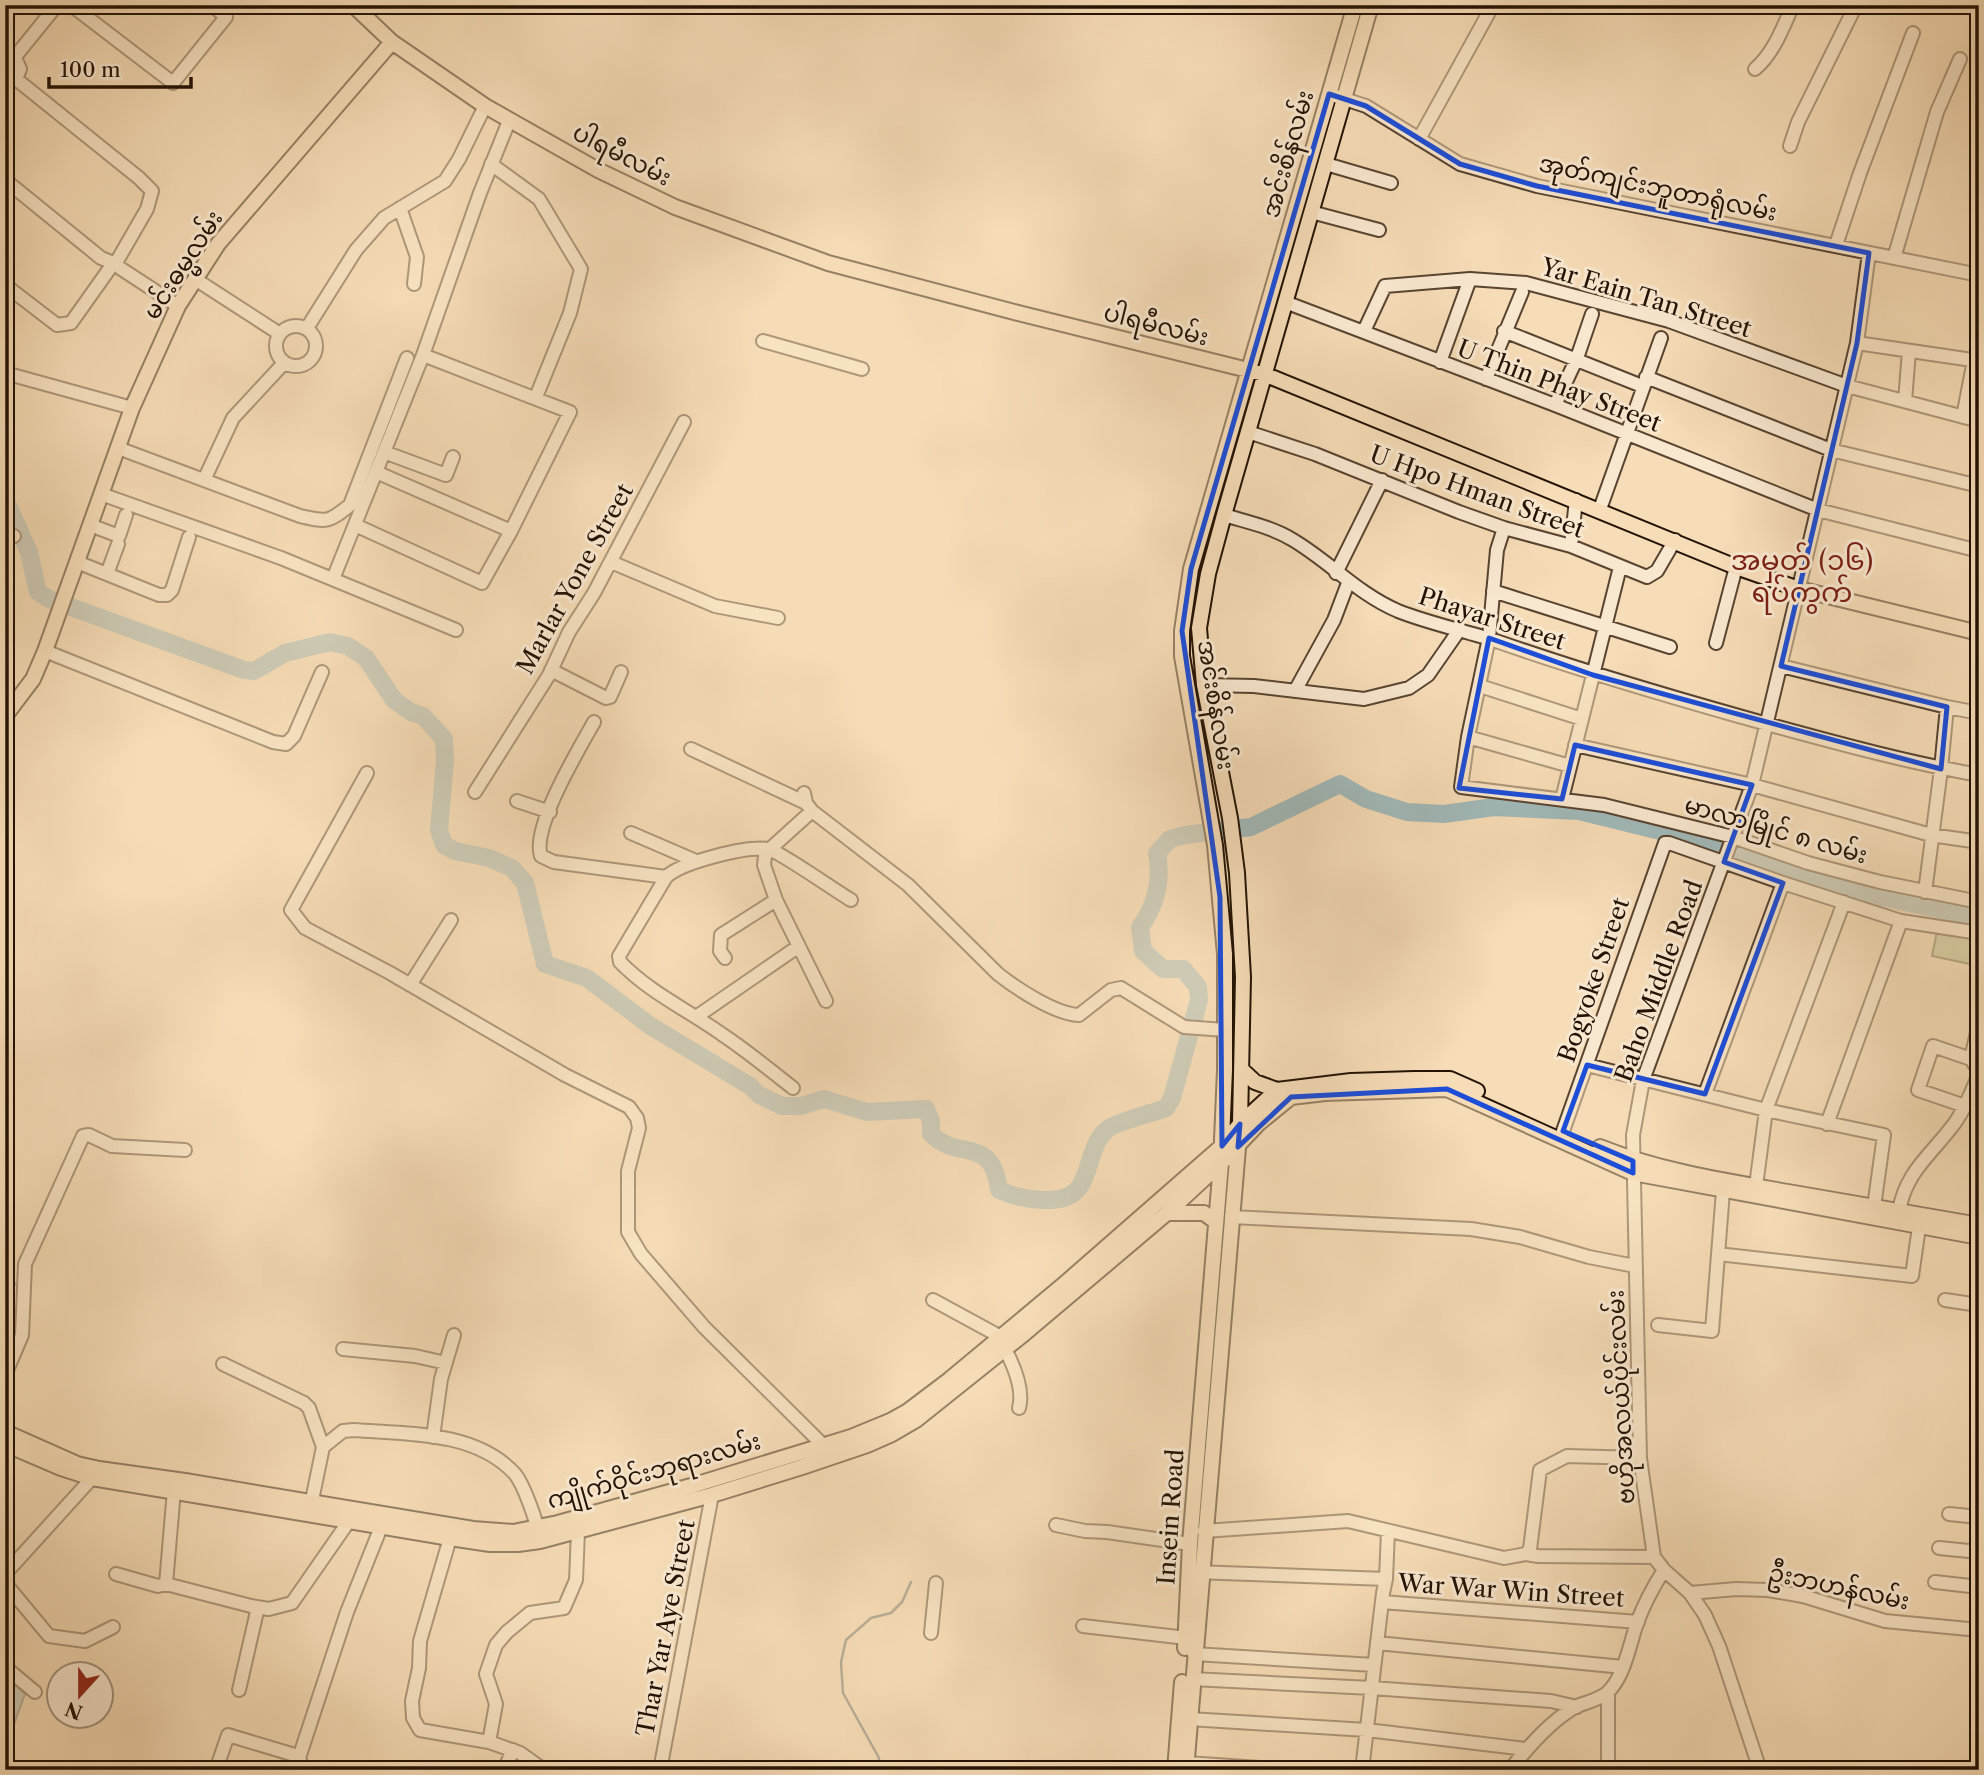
<svg xmlns="http://www.w3.org/2000/svg" width="1984" height="1775" font-family="'Libre Caslon Text','Noto Sans Myanmar',serif">
	<rect width="100%" height="100%" fill="#f6dcb7"/>
	<filter id="stains"><feTurbulence type="fractalNoise" baseFrequency=".00286" numOctaves="4"/><feColorMatrix values="0 0 0 0 .2 0 0 0 0 .09 0 0 0 0 .02 0 0 0 .5 -.17"/></filter>
	<radialGradient id="worn" r=".72"><stop offset=".6" stop-color="#630" stop-opacity="0"/><stop offset="1" stop-color="#630" stop-opacity=".3"/></radialGradient>
	<!-- green -->
	<path fill="#b8c191" stroke="#6e6a4a" stroke-width="2" d="M 1937,931 L 1974,939 L 1970,964 L 1932,956 Z"/>
	<!-- water -->
	<path fill="#a1b9b9" stroke="#6f7670" stroke-width="2" d="M 5,1675 L 25,1694 L 10,1735 L 5,1739 Z"/>
	<g fill="none" stroke-linecap="round" stroke-linejoin="round">
		<!-- stream -->
		<path stroke="#6f7670" stroke-width="2.5" d="M 5,1276 L 18,1286
			M 878,1770 L 879,1758 L 843,1693 L 841,1662 L 846,1640 L 871,1618 L 891,1613 L 902,1602 L 911,1582"/>
		<!-- river -->
		<path stroke="#a1b9b9" stroke-width="18" d="M 5,499 L 29,552 L 38,592 L 49,599 L 244,670 L 254,671 L 285,653 L 330,642 L 348,646 L 366,658 L 394,700 L 411,712 L 423,716 L 444,739 L 445,761 L 439,830 L 444,845 L 455,851 L 489,858 L 512,868 L 525,883 L 545,964 L 587,978 L 649,1025 L 750,1086 L 759,1095 L 782,1106 L 801,1106 L 824,1099 L 867,1112 L 926,1109 L 931,1121 L 931,1134 C 959,1162 992,1134 999,1190 C 1019,1199 1066,1209 1080,1186 C 1092,1167 1090,1142 1109,1128 C 1119,1121 1153,1113 1166,1108 L 1172,1098 L 1199,1000 L 1198,987 L 1183,969 L 1163,969 L 1143,951 L 1140,927 C 1156,905 1162,880 1157,853 L 1170,839 L 1185,835 L 1251,827 L 1340,784 L 1366,799 L 1407,812 L 1444,814 L 1494,807 L 1579,811 L 1705,842 L 1863,893 L 1979,918"/>
		<defs>
			<path id="minor" d="M 71,5 L 173,83 L 226,17 L 212,5
				M 5,55 L 16,60 L 20,69 L 16,79 L 5,84
				M 14,58 L 57,5
				M 1755,69 C 1774,53 1783,27 1793,5
				M 16,79 L 139,178 L 152,191 L 147,209 L 117,261
				M 1329,94 L 1366,106 L 1460,164 L 1537,186 L 1979,275
				M 1419,139 L 1493,5
				M 1790,146 L 1798,122 L 1856,5
				M 491,164 L 539,199 L 581,269 L 570,313 L 536,397
				M 1326,164 L 1391,183
				M 5,180 L 101,258 L 111,262
				M 400,208 L 417,257 L 414,284
				M 1311,212 L 1379,230
				M 1836,245 L 1860,173 L 1913,33
				M 1894,258 L 1937,112 L 1960,59
				M 120,268 L 178,306
				M 195,279 L 280,334
				M 5,285 L 57,325 L 71,323 L 110,268
				M 1285,302 L 1555,405 L 1818,510 L 1979,551
				M276 346a20 20 0 1 1 40 0a20 20 0 1 1-40 0Z
				M 307,328 L 356,250 L 384,218 L 445,181 L 459,159 L 485,106
				M 1364,331 L 1385,286 L 1470,279 L 1526,283 L 1669,321 L 1847,386 L 1979,421
				M 1504,331 L 1642,386
				M 763,341 L 862,369
				M 1857,343 L 1979,361
				M 1440,362 L 1470,279
				M 5,373 L 132,408
				M 1646,377 L 1831,450 L 1979,486
				M 1486,379 L 1522,292
				M 1905,401 L 1909,351
				M 1555,405 L 1577,358 L 1592,314
				M 1963,417 L 1974,360
				M 1248,432 L 1315,454 L 1459,512 L 1504,528 L 1571,546 L 1647,577 L 1657,571 L 1675,540
				M 118,448 L 300,516 C 327,522 328,523 350,505 L 407,358
				M 384,452 L 446,475 L 453,457
				M 376,472 L 511,531
				M 204,480 L 233,418 L 284,363
				M 101,494 L 281,558 L 456,630
				M 1600,509 L 1661,338
				M 1224,515 C 1247,522 1272,527 1293,540 C 1330,562 1358,594 1398,611 C 1431,624 1466,631 1499,642 C 1591,674 1684,701 1778,727 C 1844,745 1911,763 1979,775
				M 90,525 L 119,536 L 126,515
				M 355,525 L 482,583 L 511,531 L 570,412 L 423,355
				M 1504,528 L 1497,550 L 1489,638 L 1468,737 L 1461,787 L 1604,805 L 1733,837 L 1808,863 L 1880,882 L 1979,902
				M 5,533 L 14,536
				M 1571,546 L 1576,500
				M 77,562 L 159,595 L 167,595 L 172,590 L 189,537
				M 611,562 L 715,606 L 778,618
				M 1336,573 L 1382,480
				M 107,574 L 118,544
				M 333,579 L 423,355 L 480,193 L 509,121
				M 1493,591 L 1670,647
				M 1716,643 L 1736,567
				M 45,651 L 273,742 L 286,744 L 294,736 L 322,672
				M 1781,666 L 1947,707 L 1979,713
				M 551,670 L 606,698 L 610,697 L 621,672
				M 1204,685 L 1254,686 L 1364,699 L 1409,688 L 1428,675 L 1460,629
				M 1480,686 L 1582,719
				M 1295,691 L 1334,620 L 1348,583
				M 594,722 C 579,749 531,828 541,856 L 554,862 L 666,877
				M 1468,737 L 1570,766
				M 1575,745 L 1752,785 L 1931,835 L 1979,842
				M 691,749 L 806,803
				M 367,773 L 291,910 L 305,928 L 390,973 L 565,1075 L 629,1107 L 637,1118 L 639,1128 L 628,1171 L 628,1232 L 641,1254 L 704,1327 L 829,1451
				M 475,792 L 549,675 L 569,632 L 594,593 L 684,422
				M 804,793 L 806,803 L 812,811 L 908,885 L 998,974 C 1017,989 1055,1014 1079,1015 L 1111,990 L 1121,988 L 1184,1027 L 1225,1030
				M 1562,799 L 1620,567
				M 517,801 L 550,812
				M 812,811 L 770,849 L 765,856 L 764,865 L 776,900 L 826,1001
				M 631,833 L 696,861
				M 1925,892 L 1941,769 L 1947,707
				M 725,958 L 720,951 L 721,935 L 776,900
				M 410,985 L 451,920
				M 696,1017 L 799,946
				M 1971,1059 L 1979,1023
				M 1587,1065 L 1766,1110 L 1884,1135 L 1874,1207
				M 793,1088 C 770,1070 747,1051 723,1035 C 688,1010 650,993 620,962 L 619,956 L 666,877 C 682,862 746,846 768,849 C 779,851 837,892 851,900
				M 1705,1094 L 1783,883
				M 1965,1106 L 1918,1090 L 1933,1046 L 1971,1059 L 1979,1071
				M 1827,1124 L 1901,921
				M 1563,1131 L 1665,843 L 1669,843 L 1783,883 L 1901,921 L 1979,933
				M 1756,1186 L 1766,1110 L 1844,902
				M 1899,1211 C 1906,1171 1931,1155 1954,1124 C 1965,1109 1972,1091 1979,1074
				M 1231,1217 L 1471,1229 L 1520,1237 L 1589,1257 L 1635,1266
				M 1718,1254 L 1912,1276 L 1919,1227
				M 933,1300 L 1001,1337
				M 1945,1300 L 1979,1305
				M 1658,1325 L 1712,1331 L 1723,1191
				M 343,1349 L 415,1356 L 446,1363
				M 1005,1349 C 1014,1366 1024,1389 1019,1408
				M 223,1364 L 304,1403 L 309,1408 L 323,1447 L 310,1510
				M 5,1375 L 22,1335 L 25,1264 L 83,1136 L 89,1135 L 112,1146 L 185,1150
				M 433,1437 L 441,1379 L 454,1335
				M 323,1447 L 343,1431 L 354,1430 C 408,1434 476,1431 515,1474 C 524,1485 536,1520 539,1534
				M 1949,1514 L 1979,1517
				M 1056,1525 L 1085,1531 L 1107,1532 L 1190,1544
				M 1204,1531 L 1348,1521 L 1504,1558 L 1526,1554 L 1530,1549 L 1540,1470 L 1567,1456 L 1640,1458
				M 450,1538 L 420,1641 L 419,1668 L 412,1701 L 413,1718 L 420,1730 L 489,1742 L 520,1753 L 544,1770
				M 1939,1548 L 1979,1552
				M 1526,1554 L 1538,1556 L 1654,1557
				M 1194,1572 L 1386,1579
				M 5,1574 L 92,1478
				M 116,1574 L 158,1586 L 166,1584 L 251,1606 L 269,1609 L 292,1603 L 349,1521
				M 1935,1582 L 1979,1587
				M 5,1583 L 49,1636 L 85,1641 L 113,1627
				M 166,1584 L 174,1490
				M 1690,1593 L 1736,1589 L 1768,1590 L 1803,1596 L 1885,1621 L 1979,1630
				M 1382,1602 L 1638,1622
				M 1083,1626 L 1195,1639
				M 931,1633 L 936,1583
				M 1377,1643 L 1623,1667
				M 1194,1654 L 1374,1665
				M 5,1667 L 35,1692
				M 1192,1679 L 1372,1688 L 1551,1701 L 1577,1707
				M 239,1690 L 258,1607
				M 1608,1692 L 1608,1770
				M 1189,1719 L 1367,1730 L 1526,1749
				M 489,1742 L 496,1704 L 486,1674 L 496,1645 L 507,1632 L 530,1613 L 564,1608 L 576,1580 L 578,1531
				M 1186,1763 L 1290,1770
				M 216,1770 L 228,1735 L 298,1756 L 304,1770
				M 295,1770 L 347,1612 L 381,1527
				M 504,1770 L 513,1750
				M 660,1770 L 712,1495
				M 1362,1770 L 1383,1593 L 1386,1579 L 1388,1531
				M 1510,1770 C 1528,1747 1551,1720 1577,1706 C 1587,1702 1598,1700 1607,1693 C 1625,1676 1629,1646 1637,1623 C 1644,1604 1653,1587 1664,1570
				M 1760,1770 L 1719,1646 L 1705,1615 L 1690,1593 L 1664,1570 L 1654,1557 L 1640,1458 L 1633,1135 L 1643,1080 L 1752,785 L 1857,343 L 1869,253"/>
			<path id="major" d="M 353,5 L 392,42 L 485,106 L 598,170 L 675,207 L 828,263 L 1018,313 L 1264,374 L 1736,567 L 1799,589 L 1979,633
				M 5,716 L 33,679 L 45,651 L 132,408 L 178,306 L 218,244 L 392,42
				M 1241,1069 L 1255,1082 L 1277,1090
				M 1600,1147 C 1660,1171 1725,1181 1788,1192 C 1852,1203 1915,1214 1979,1225
				M 1167,1213 L 1204,1213 L 1216,1222
				M 5,1432 L 77,1464 L 99,1469 L 185,1481 L 473,1529 L 513,1532 L 558,1523 L 691,1486 L 851,1437 L 890,1421 L 908,1411 L 949,1380 L 1062,1286 L 1222,1146 L 1240,1124 L 1277,1090 L 1351,1081 L 1414,1079 L 1450,1079 L 1477,1091
				M 5,1444 L 61,1468 L 92,1478 L 450,1538 L 490,1544 L 518,1544 L 540,1541 L 712,1495 L 802,1467 L 867,1445 L 892,1434 L 916,1420 L 1025,1333 L 1167,1213 L 1221,1163 L 1259,1123 L 1291,1097 L 1325,1093 L 1447,1089 L 1633,1173 L 1979,1237
				M 1185,1648 L 1190,1544 L 1221,1163 L 1225,1070 L 1225,954 L 1215,845 L 1182,656 L 1182,631 L 1191,569 L 1355,5
				M 1175,1770 L 1182,1682
				M 1186,1770 L 1240,1124 L 1243,977 L 1237,873 L 1230,818 L 1204,685 L 1199,628 L 1208,574 L 1224,515 L 1371,5"/>
		</defs>
		<!-- minor casing -->
		<use href="#minor" stroke="#584430" stroke-width="16"/>
		<!-- major casing -->
		<use href="#major" stroke="#231203" stroke-width="18"/>
		<!-- minor -->
		<use href="#minor" stroke="#f9e8d0" stroke-width="12"/>
		<!-- major -->
		<use href="#major" stroke="#f6dcb7" stroke-width="14"/>
	</g>
	<!-- marked area -->
	<path d="M0 0H1984V1775H0ZM 1329,94 L 1366,106 L 1460,164 L 1537,186 L 1869,253 L 1857,343 L 1781,666 L 1947,707 L 1941,769 L 1593,675 L 1489,638 L 1459,788 L 1562,799 L 1575,745 L 1752,785 L 1724,862 L 1783,883 L 1705,1094 L 1587,1065 L 1563,1131 L 1633,1161 L 1633,1173 L 1447,1089 L 1291,1097 L 1238,1147 L 1240,1124 L 1222,1146 L 1220,897 L 1182,631 L 1191,569 Z" fill="#f6dcb7" fill-opacity=".55" fill-rule="evenodd"/>
	<path fill="none" stroke="#1d4ed8" stroke-width="5" stroke-linejoin="round" d="M 1329,94 L 1366,106 L 1460,164 L 1537,186 L 1869,253 L 1857,343 L 1781,666 L 1947,707 L 1941,769 L 1593,675 L 1489,638 L 1459,788 L 1562,799 L 1575,745 L 1752,785 L 1724,862 L 1783,883 L 1705,1094 L 1587,1065 L 1563,1131 L 1633,1161 L 1633,1173 L 1447,1089 L 1291,1097 L 1238,1147 L 1240,1124 L 1222,1146 L 1220,897 L 1182,631 L 1191,569 Z"/>
	<g text-anchor="middle" stroke-width="6" stroke-linejoin="round" paint-order="stroke">
		<!-- street labels -->
		<g font-size="24" fill="#231203" stroke="#f9e8d0">
			<text transform="translate(1288 154) rotate(-74)" y="8">အင်းစိန်လမ်း</text>
			<text transform="translate(622 155) rotate(27)" y="8">ပါရမီလမ်း</text>
			<text transform="translate(1658 188) rotate(12)" y="8">အုတ်ကျင်းဘူတာရုံလမ်း</text>
			<text transform="translate(183 265) rotate(-57)" y="8">မင်းဓမ္မလမ်း</text>
			<text transform="translate(1646 298) rotate(17)" y="8">Yar Eain Tan Street</text>
			<text transform="translate(1156 325) rotate(14)" y="8">ပါရမီလမ်း</text>
			<text transform="translate(1559 386) rotate(21)" y="8">U Thin Phay Street</text>
			<text transform="translate(1477 492) rotate(20)" y="8">U Hpo Hman Street</text>
			<text transform="translate(575 579) rotate(-61)" y="8">Marlar Yone Street</text>
			<text transform="translate(1492 619) rotate(18)" y="8">Phayar Street</text>
			<text transform="translate(1216 705) rotate(81)" y="8">အင်းစိန်လမ်း</text>
			<text transform="translate(1776 830) rotate(16)" y="8">မာလာမြိုင် ၈ လမ်း</text>
			<text transform="translate(1594 980) rotate(-71)" y="8">Bogyoke Street</text>
			<text transform="translate(1659 981) rotate(-70)" y="8">Baho Middle Road</text>
			<text transform="translate(1621 1397) rotate(-93)" y="8">ဗဟိုအလယ်ပိုင်းလမ်း</text>
			<text transform="translate(654 1471) rotate(-16)" y="8">ကျိုက်ဝိုင်းဘုရားလမ်း</text>
			<text transform="translate(1171 1517) rotate(-86)" y="8">Insein Road</text>
			<text transform="translate(1839 1587) rotate(12)" y="8">ဦးဘဟန်လမ်း</text>
			<text transform="translate(1511 1591) rotate(4)" y="8">War War Win Street</text>
			<text transform="translate(666 1628) rotate(-79)" y="8">Thar Yar Aye Street</text>
		</g>
		<!-- quarter labels -->
		<g font-size="28" fill="#7a1f14" stroke="#f9e8d0">
			<text x="1802" y="570">အမှတ် (၁၆)<tspan x="1802" dy="32">ရပ်ကွက်</tspan></text>
		</g>
	</g>
	<!-- margin -->
	<rect width="1984" height="1775" fill="none" stroke="#f6dcb7" stroke-width="28"/>
	<rect x="7" y="7" width="1970" height="1761" fill="none" stroke="#231203" stroke-width="3.5"/>
	<rect x="14" y="14" width="1956" height="1747" fill="none" stroke="#231203" stroke-width="2"/>
	<!-- north arrow -->
	<g transform="translate(80 1695) rotate(201)"><circle r="33" fill="#f9e8d0" stroke="#a3927e" stroke-width="2"/>
	<path d="M0-5L12 26L0 18L-12 26Z" fill="#8f2418"/>
	<text y="-10" font-size="19" font-weight="bold" text-anchor="middle" fill="#231203">N</text>
	</g>
	<!-- scale -->
	<path d="M49 77v10h142v-10" fill="none" stroke="#231203" stroke-width="3.5"/>
	<text x="60" y="77" font-size="21" fill="#231203" stroke="#f9e8d0" stroke-width="5" paint-order="stroke">100 m</text>
	<rect width="100%" height="100%" filter="url(#stains)"/>
	<rect width="100%" height="100%" fill="url(#worn)"/>
</svg>
